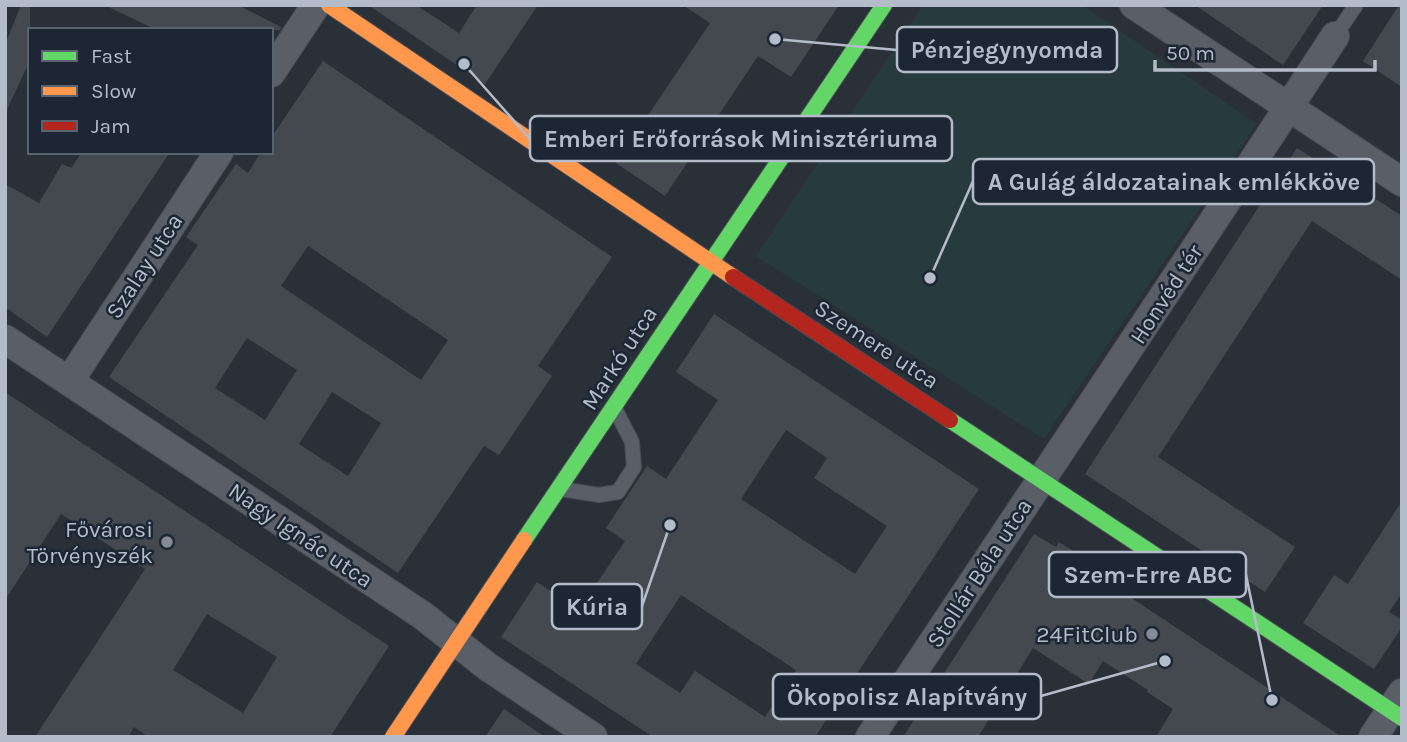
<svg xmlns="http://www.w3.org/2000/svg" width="1407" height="742" font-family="Karla,sans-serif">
	<rect width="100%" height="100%" fill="#2a3038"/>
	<!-- green -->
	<path fill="#273a3e" d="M 923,5 L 1082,5 L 1257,124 L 1044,439 L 756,256 Z"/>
	<!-- building -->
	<path fill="#444950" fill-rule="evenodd" d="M 21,5 L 30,5 L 30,60 L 5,114 L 5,45 Z
		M 104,5 L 238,5 L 281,27 L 280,30 L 157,30 Z
		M 368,5 L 416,5 L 459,33 L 477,5 L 538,5 L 485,84 Z
		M 683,5 L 839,5 L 791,77 L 758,56 L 665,196 L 616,163 L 710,23 Z
		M 1195,5 L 1323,5 L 1283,65 Z
		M 1399,5 L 1402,5 L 1402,87 L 1363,61 Z
		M 323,61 L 612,257 L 538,366 L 552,376 L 499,455 L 484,446 L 398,573 L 109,377 L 198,245 L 186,237 L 236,164 L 248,173 L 261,152 L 271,152 L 271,138 ZM 308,246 L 448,340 L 421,380 L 281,286 ZM 247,338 L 297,370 L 265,420 L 215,388 ZM 332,392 L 381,423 L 348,476 L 299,444 Z
		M 1297,148 L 1402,216 L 1402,280 L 1312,221 L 1158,457 L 1295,547 L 1265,592 L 1085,474 Z
		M 82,152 L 170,152 L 47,337 L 5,307 L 5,184 L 39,203 L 62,164 L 71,168 Z
		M 714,314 L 979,489 L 815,737 L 653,737 L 501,637 L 537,582 L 579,610 L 625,541 L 606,528 L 647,466 L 666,479 L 718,400 L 676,372 ZM 786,430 L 827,458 L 814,478 L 887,526 L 855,574 L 741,499 ZM 681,595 L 796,670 L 765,717 L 695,671 L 680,693 L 636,664 Z
		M 5,392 L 389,646 L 330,737 L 149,737 L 134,727 L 128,737 L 35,737 L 145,569 L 61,514 L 5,600 ZM 207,614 L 277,657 L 243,713 L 173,670 Z
		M 1402,501 L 1402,593 L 1389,612 L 1402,620 L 1402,627 L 1374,669 L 1303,623 L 1334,575 L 1348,584 Z
		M 1034,534 L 1056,547 L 1059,542 L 1105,571 L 1101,578 L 1342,737 L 1156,737 L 1173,709 L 1147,692 L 1148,690 L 1103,661 L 1089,684 L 1033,648 L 978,737 L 903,737 Z
		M 504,709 L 545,737 L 485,737 Z"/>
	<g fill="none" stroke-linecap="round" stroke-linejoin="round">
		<defs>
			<path id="lane" d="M 1335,36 L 1356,5
				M 561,489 L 599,495 L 618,492 L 634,467 L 632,442 L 616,411"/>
			<path id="street" d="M 1134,5 L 1402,182
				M 271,73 L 316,5
				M 5,339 L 422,615 L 488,667 L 593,737
				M 70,380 L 219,152
				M 870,737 C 1025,503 1182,271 1335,36
				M 1373,737 L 1402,693"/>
			<path id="fast" d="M 950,420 L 1402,718
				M 524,540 L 884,5"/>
			<path id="slow" d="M 329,5 L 733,277
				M 393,737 L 524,540"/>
			<path id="jam" d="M 733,277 L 950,420"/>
		</defs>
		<!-- lane casing -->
		<use href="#lane" stroke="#484c53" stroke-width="16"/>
		<!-- street casing -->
		<use href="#street" stroke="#484c53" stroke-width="30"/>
		<!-- fast casing -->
		<use href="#fast" stroke="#484c53" stroke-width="18"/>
		<!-- slow casing -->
		<use href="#slow" stroke="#484c53" stroke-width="18"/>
		<!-- jam casing -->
		<use href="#jam" stroke="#484c53" stroke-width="18"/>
		<!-- lane -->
		<use href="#lane" stroke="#5a5e66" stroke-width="14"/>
		<!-- street -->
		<use href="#street" stroke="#5a5e66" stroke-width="28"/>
		<!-- fast -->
		<use href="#fast" stroke="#63d668" stroke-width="16"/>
		<!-- slow -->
		<use href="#slow" stroke="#ff974d" stroke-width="16"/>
		<!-- jam -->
		<use href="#jam" stroke="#b3261e" stroke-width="16"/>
	</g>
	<!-- markers -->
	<g fill="#848b96" stroke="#1d2633" stroke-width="2.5">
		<circle cx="167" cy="542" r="7"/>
		<circle cx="1152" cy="634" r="7"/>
	</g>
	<g text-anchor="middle" stroke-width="5" stroke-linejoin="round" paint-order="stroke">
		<!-- street labels -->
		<g font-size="23" fill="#b4bcc9" stroke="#1d2633">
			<text transform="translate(144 266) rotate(-57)" y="8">Szalay utca</text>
			<text transform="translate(1166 294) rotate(-57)" y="8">Honvéd tér</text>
			<text transform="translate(877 344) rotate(33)" y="8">Szemere utca</text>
			<text transform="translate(619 358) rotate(-57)" y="8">Markó utca</text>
			<text transform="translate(301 535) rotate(34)" y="8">Nagy Ignác utca</text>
			<text transform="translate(979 573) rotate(-57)" y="8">Stollár Béla utca</text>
		</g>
		<!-- poi labels -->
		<g font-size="23" fill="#b4bcc9" stroke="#1d2633" text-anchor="end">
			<text x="153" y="537">Fővárosi<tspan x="153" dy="26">Törvényszék</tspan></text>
			<text x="1138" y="642">24FitClub</text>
		</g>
	</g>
	<!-- callouts -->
	<path fill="none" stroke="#b4bcc9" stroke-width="2.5" d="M775 39L897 50M464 64L530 139M930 278L973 181M1272 700L1246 575M670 525L642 606M1165 661L1041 696"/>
	<g fill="#b4bcc9" stroke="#1d2633" stroke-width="2.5">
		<circle cx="775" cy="39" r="7"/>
		<circle cx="464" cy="64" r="7"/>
		<circle cx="930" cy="278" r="7"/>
		<circle cx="1272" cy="700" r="7"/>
		<circle cx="670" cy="525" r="7"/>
		<circle cx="1165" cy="661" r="7"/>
	</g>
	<g fill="#1d2633" stroke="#b4bcc9" stroke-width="2.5">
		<rect x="897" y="27" width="220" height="45" rx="7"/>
		<rect x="530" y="116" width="422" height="45" rx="7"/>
		<rect x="973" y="159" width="401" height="45" rx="7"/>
		<rect x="1049" y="552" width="197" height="45" rx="7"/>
		<rect x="552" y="584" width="90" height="45" rx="7"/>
		<rect x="773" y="674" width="268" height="45" rx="7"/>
	</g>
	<g font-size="24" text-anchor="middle" font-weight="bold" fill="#b4bcc9">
		<text x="1007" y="58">Pénzjegynyomda</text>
		<text x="741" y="147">Emberi Erőforrások Minisztériuma</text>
		<text x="1174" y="190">A Gulág áldozatainak emlékköve</text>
		<text x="1148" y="583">Szem-Erre ABC</text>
		<text x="597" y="615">Kúria</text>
		<text x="907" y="705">Ökopolisz Alapítvány</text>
	</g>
	<!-- border -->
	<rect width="1407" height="742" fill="none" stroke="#b4bcc9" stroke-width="14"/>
	<!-- legend -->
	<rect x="28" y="28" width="245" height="126" fill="#1d2633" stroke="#59626f" stroke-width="2"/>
	<rect x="42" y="51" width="35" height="10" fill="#63d668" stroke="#59626f" stroke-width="2"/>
	<text x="91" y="63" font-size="21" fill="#b4bcc9">Fast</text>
	<rect x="42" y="86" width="35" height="10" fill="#ff974d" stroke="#59626f" stroke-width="2"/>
	<text x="91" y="98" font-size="21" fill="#b4bcc9">Slow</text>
	<rect x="42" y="121" width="35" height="10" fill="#b3261e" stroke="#59626f" stroke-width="2"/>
	<text x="91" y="133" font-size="21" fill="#b4bcc9">Jam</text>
	<!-- scale -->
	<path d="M1155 60v10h220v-10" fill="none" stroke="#b4bcc9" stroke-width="3.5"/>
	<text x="1166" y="60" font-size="21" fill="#b4bcc9" stroke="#1d2633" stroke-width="5" paint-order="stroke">50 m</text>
</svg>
